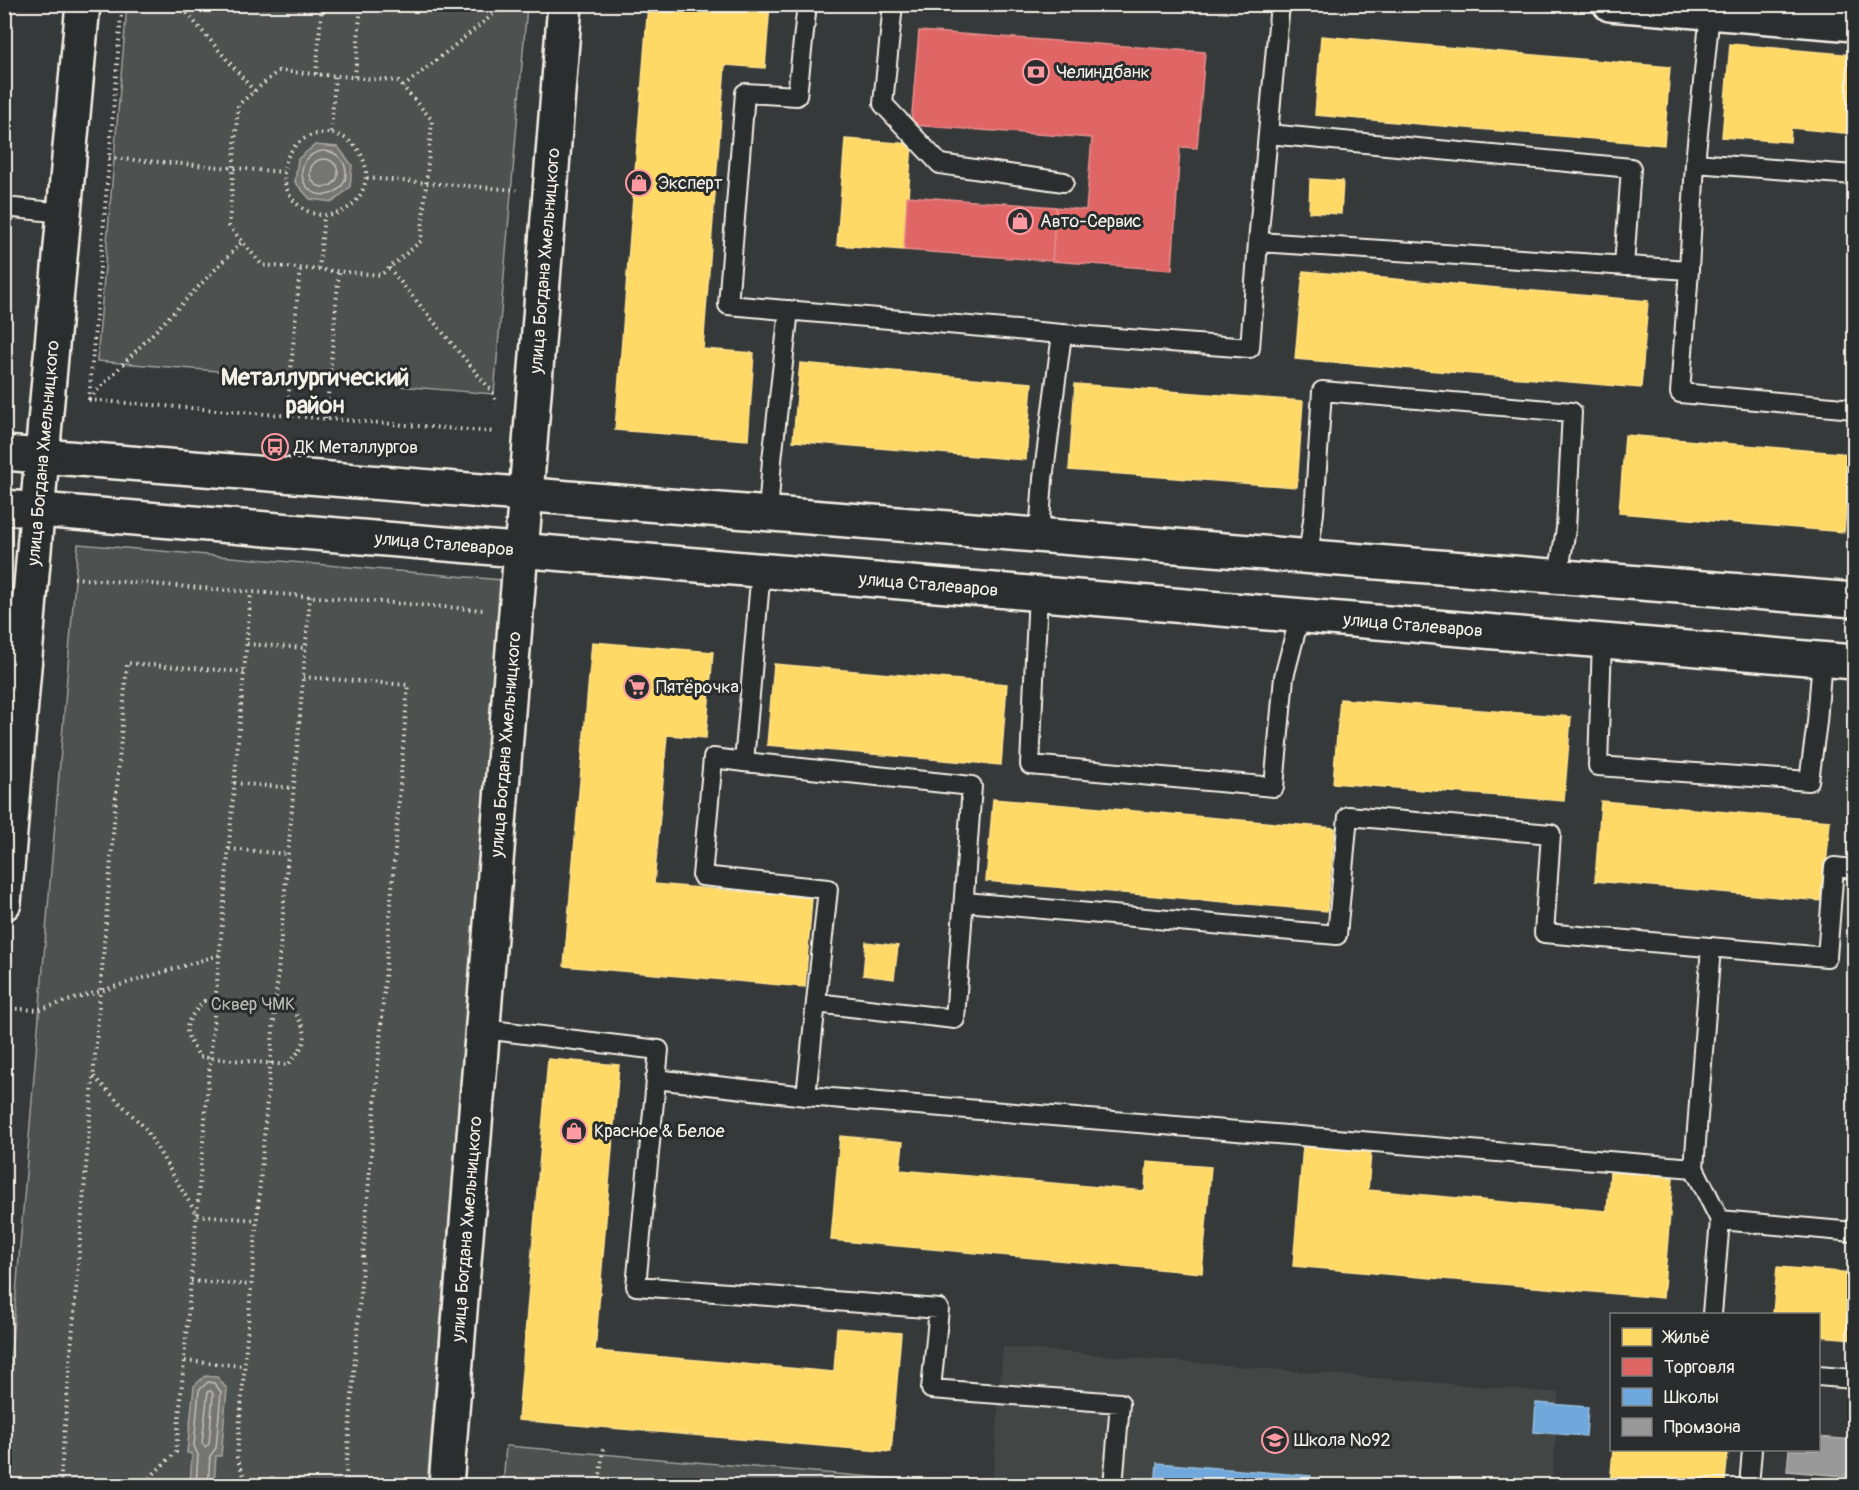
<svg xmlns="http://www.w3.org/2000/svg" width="1859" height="1490" font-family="Pangolin,sans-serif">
	<rect width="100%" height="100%" fill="#363939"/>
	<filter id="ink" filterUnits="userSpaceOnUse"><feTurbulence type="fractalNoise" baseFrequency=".0167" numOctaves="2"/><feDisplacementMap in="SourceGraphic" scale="12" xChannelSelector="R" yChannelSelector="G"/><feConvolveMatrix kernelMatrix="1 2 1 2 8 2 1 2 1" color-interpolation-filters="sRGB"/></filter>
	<g filter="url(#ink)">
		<!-- built -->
		<path fill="#434645" d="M 1003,1347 L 1559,1393 L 1552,1485 L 992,1486 Z"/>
		<!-- green -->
		<path fill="#4e514f" stroke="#a1a19c" stroke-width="1.5" d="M 127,5 L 527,5 L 494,394 L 97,361 Z
			M 78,544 L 502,580 L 427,1485 L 5,1486 L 5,1427 Z
			M 506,1446 L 507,1446 L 966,1485 L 503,1485 Z"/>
		<!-- water -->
		<path fill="#757572" stroke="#a8a7a1" stroke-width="1.5" d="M 315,145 L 338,147 L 352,165 L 350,187 L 333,202 L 310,199 L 295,182 L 298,159 Z
			M 205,1376 L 217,1377 L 227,1389 L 221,1456 L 216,1456 L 214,1485 L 190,1485 L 192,1454 L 187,1453 L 194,1386 Z"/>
		<!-- homes -->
		<path fill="#ffd966" stroke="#fce08d" stroke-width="1.5" d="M 648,4 L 770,4 L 765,68 L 725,65 L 703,349 L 754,353 L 748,440 L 615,430 Z
			M 1321,36 L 1670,67 L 1664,145 L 1315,115 Z
			M 1730,44 L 1854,55 L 1854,134 L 1791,128 L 1790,142 L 1722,137 Z
			M 845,139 L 912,144 L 904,250 L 837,245 Z
			M 1310,179 L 1343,181 L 1341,214 L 1309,212 Z
			M 1303,271 L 1648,301 L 1641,388 L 1295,359 Z
			M 800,363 L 1032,383 L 1026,460 L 793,441 Z
			M 1075,384 L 1303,401 L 1297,487 L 1069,470 Z
			M 1625,435 L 1851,454 L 1844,532 L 1619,513 Z
			M 592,642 L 713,652 L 706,738 L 667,735 L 654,884 L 812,898 L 805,987 L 564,966 Z
			M 774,664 L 1007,684 L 1001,765 L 767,745 Z
			M 1340,699 L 1571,717 L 1564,801 L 1333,783 Z
			M 993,799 L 1335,828 L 1327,911 L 986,881 Z
			M 1601,801 L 1830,821 L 1823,901 L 1595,881 Z
			M 866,942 L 898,946 L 894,979 L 863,975 Z
			M 548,1059 L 619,1065 L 595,1351 L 834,1372 L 837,1328 L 901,1333 L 891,1452 L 518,1420 Z
			M 840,1136 L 903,1142 L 900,1170 L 1145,1191 L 1147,1162 L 1211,1167 L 1202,1273 L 831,1240 Z
			M 1303,1146 L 1371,1152 L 1368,1190 L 1607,1211 L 1610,1172 L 1673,1178 L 1663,1298 L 1293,1266 Z
			M 1777,1267 L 1854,1273 L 1854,1339 L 1818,1336 L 1818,1314 L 1773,1314 Z
			M 1613,1450 L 1728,1450 L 1725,1482 L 1694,1479 L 1694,1486 L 1610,1486 Z"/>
		<!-- shops -->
		<path fill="#e06666" stroke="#e6908d" stroke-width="1.5" d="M 919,31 L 1205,52 L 1197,148 L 1180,147 L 1172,270 L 1052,261 L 1056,207 L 1086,210 L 1092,138 L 911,125 Z
			M 907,196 L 1056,207 L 1052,261 L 904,250 Z"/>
		<!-- schools -->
		<path fill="#6fa8dc" stroke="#97bee0" stroke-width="1.5" d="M 1536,1403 L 1588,1407 L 1586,1436 L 1534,1432 Z
			M 1157,1463 L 1311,1476 L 1310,1486 L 1155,1486 Z"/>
		<!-- industry -->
		<path fill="#999" stroke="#b4b3b1" stroke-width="1.5" d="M 1818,1437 L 1854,1440 L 1854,1477 L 1787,1471 L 1789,1450 L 1818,1450 Z"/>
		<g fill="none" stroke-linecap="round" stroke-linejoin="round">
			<!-- shore -->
			<path stroke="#c1bfb9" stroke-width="1.5" d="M302 173a22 22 0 1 1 44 0a22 22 0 1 1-44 0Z
				M310 173a14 14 0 1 1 28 0a14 14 0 1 1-28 0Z
				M 208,1391 L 211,1391 L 213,1394 L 209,1444 L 205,1447 L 202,1443 Z
				M 196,1486 L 198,1455 L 194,1446 L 199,1390 L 208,1382 L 214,1383 L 221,1392 L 216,1448 L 210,1456 L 208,1486"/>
			<defs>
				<path id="lane" d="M 807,4 L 797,96 L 745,93 L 728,305 L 1062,334 L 1250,348 L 1258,242 L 1280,4
					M 893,4 L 883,104 L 940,164 L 1064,182
					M 1268,134 L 1631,168 L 1624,266
					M 1695,163 L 1854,175
					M 4,207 L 64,213
					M 1258,242 L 1689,270 L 1680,393 L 1854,409
					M 1689,270 L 1695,163 L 1710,12
					M 768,514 L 772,460 L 789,310
					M 1039,535 L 1043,479 L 1062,334
					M 1308,556 L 1314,513 L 1322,391 L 1572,412 L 1566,529 L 1558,576
					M 761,570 L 744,762 L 713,758 L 702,876 L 828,889 L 806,1096
					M 1038,593 L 1030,765 L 1274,787 L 1284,677 L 1300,615
					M 1602,640 L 1598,766 L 1809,781 L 1817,722 L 1822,659
					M 744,762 L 972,786 L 955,1019 L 816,1003
					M 965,902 L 1337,935 L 1348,816 L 1551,834 L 1544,933 L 1827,957 L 1834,867 L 1854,869
					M 483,1029 L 659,1050 L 636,1286 L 939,1309 L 931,1389 L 1120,1403 L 1113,1486
					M 655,1079 L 806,1096 L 1694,1168 L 1720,1220 L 1854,1232
					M 1694,1168 L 1711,947
					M 1712,1314 L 1720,1220
					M 1818,1376 L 1854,1379
					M 1749,1486 L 1752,1450"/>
				<g id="street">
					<path d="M 1610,4 L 1854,24"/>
					<path d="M 42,456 L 83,4"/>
					<path id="s1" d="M 526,494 L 565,4"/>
					<path id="s2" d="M 446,1486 L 521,550"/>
				</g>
				<g id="secondary">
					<path d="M 4,453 L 1854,600"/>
					<path id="s3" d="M 4,507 L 1854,662"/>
					<path d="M 521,550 L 526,494"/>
					<path d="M 4,903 L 42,456"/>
				</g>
			</defs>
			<!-- lane casing -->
			<use href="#lane" stroke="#f4f1e8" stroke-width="22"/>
			<!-- street casing -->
			<use href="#street" stroke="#f4f1e8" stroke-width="38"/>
			<!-- secondary casing -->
			<use href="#secondary" stroke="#f4f1e8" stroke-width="38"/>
			<!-- path -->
			<path stroke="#f4f1e8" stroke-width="4" stroke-dasharray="1.5 4.5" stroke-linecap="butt" d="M 179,4 L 254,91
				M 278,71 L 398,81 L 432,120 L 421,241 L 381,275 L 262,265 L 229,226 L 238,105 Z
				M 316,74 L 322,4
				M 355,77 L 361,4
				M 403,87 L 506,4
				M 331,132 L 335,76
				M284 174a41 41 0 1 1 82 0a41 41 0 1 1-82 0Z
				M 109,158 L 283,172
				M 367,178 L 517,190
				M 389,268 L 494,394 L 496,404
				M 319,269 L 324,216
				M 89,399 L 242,242
				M 89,400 L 495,432
				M 89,400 L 122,4
				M 287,415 L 300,268
				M 326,418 L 339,271
				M 74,578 L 483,610
				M 247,644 L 306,648
				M 303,677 L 408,685 L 345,1486
				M 234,783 L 293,788
				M 229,849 L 288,854
				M 204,1001 L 292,1008 C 310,1035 309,1040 288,1065 L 200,1057 C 182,1030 182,1026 204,1001 Z
				M 4,1008 L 38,1010 L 219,955
				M 94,1077 L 145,1128 L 197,1215 L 257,1220
				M 191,1281 L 251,1285
				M 185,1361 L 244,1366
				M 60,1486 L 127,663 L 244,672
				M 141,1486 L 176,1452 L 251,592
				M 248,1486 L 237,1458 L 238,1442 L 310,596
				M 599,1486 L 603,1448"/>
			<!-- lane -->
			<use href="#lane" stroke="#2a2d2e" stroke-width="18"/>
			<!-- street -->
			<use href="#street" stroke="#2a2d2e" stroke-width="33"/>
			<!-- secondary -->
			<use href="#secondary" stroke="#2a2d2e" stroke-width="33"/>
		</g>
	</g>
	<!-- icons -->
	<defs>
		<symbol id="bank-ring" viewBox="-11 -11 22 22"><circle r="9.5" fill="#2a2d2e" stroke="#ff9aa2" stroke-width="1.5"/><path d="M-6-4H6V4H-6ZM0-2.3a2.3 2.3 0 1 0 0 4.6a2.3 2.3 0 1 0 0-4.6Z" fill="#ff9aa2"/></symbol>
		<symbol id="shop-ring" viewBox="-11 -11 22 22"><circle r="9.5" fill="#2a2d2e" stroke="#ff9aa2" stroke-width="1.5"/><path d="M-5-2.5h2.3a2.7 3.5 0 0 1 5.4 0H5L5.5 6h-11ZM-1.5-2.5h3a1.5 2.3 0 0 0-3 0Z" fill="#ff9aa2"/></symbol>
		<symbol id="bus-ring" viewBox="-11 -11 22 22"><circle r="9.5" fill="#2a2d2e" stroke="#ff9aa2" stroke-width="1.5"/><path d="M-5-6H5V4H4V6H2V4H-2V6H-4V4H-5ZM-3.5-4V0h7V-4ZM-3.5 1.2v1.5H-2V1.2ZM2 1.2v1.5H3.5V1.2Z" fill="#ff9aa2"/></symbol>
		<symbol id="supermarket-ring" viewBox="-11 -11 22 22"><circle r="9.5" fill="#2a2d2e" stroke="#ff9aa2" stroke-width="1.5"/><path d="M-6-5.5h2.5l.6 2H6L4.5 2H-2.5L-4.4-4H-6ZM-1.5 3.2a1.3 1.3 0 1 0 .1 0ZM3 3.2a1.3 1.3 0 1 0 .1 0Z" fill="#ff9aa2"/></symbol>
		<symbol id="school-ring" viewBox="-11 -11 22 22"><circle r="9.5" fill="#2a2d2e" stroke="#ff9aa2" stroke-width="1.5"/><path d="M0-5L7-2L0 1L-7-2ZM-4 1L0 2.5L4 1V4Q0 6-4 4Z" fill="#ff9aa2"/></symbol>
	</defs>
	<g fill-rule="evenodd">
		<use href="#bank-ring" x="1021" y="57" width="30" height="30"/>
		<use href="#shop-ring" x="624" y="168" width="30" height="30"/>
		<use href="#shop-ring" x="1005" y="206" width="30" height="30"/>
		<use href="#bus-ring" x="260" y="432" width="30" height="30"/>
		<use href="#supermarket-ring" x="622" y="672" width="30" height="30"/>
		<use href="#shop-ring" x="559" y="1116" width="30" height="30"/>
		<use href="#school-ring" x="1260" y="1425" width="30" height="30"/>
	</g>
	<g text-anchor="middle" stroke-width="6" stroke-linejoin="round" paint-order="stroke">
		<!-- poi labels -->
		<g font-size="18" fill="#f4f1e8" stroke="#2a2d2e" text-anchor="start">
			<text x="1056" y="78">Челиндбанк</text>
			<text x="658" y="189">Эксперт</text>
			<text x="1040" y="227">Авто-Сервис</text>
			<text x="294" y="453">ДК Металлургов</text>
			<text x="656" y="693">Пятёрочка</text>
			<text x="594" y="1137">Красное &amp; Белое</text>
			<text x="1294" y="1446">Школа №92</text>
		</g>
		<!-- street labels -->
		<g font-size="18" fill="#f4f1e8" stroke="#2a2d2e">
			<text dy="6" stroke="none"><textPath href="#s1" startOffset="234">улица Богдана Хмельницкого</textPath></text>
			<text transform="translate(43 453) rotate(-85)" y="6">улица Богдана Хмельницкого</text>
			<text dy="6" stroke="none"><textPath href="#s3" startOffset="442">улица Сталеваров</textPath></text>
			<text dy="6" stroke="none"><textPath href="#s3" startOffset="928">улица Сталеваров</textPath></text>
			<text dy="6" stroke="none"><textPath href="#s3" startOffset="1414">улица Сталеваров</textPath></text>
			<text dy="6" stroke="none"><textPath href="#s2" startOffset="744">улица Богдана Хмельницкого</textPath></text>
			<text dy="6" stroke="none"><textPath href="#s2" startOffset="258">улица Богдана Хмельницкого</textPath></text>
		</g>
		<!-- park labels -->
		<g font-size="18" fill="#bab9b2" stroke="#2a2d2e">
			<text x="253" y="1010">Сквер ЧМК</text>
		</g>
		<!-- district labels -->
		<g font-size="24" font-weight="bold" fill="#f4f1e8" stroke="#2a2d2e">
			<text x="315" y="385">Металлургический<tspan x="315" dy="28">район</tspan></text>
		</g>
	</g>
	<!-- margin -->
	<rect width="1859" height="1490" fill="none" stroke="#2a2d2e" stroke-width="24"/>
	<rect x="12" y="12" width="1835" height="1466" fill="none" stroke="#f4f1e8" stroke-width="2" filter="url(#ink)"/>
	<!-- legend -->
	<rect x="1610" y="1313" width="210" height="138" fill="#2a2d2e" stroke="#7b7b78" stroke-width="1.5"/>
	<rect x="1622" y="1328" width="30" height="18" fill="#ffd966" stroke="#7b7b78" stroke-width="1.5"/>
	<text x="1664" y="1343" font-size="18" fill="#f4f1e8">Жильё</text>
	<rect x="1622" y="1358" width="30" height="18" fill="#e06666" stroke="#7b7b78" stroke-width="1.5"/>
	<text x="1664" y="1373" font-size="18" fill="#f4f1e8">Торговля</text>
	<rect x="1622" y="1388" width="30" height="18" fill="#6fa8dc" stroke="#7b7b78" stroke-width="1.5"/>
	<text x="1664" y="1403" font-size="18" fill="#f4f1e8">Школы</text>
	<rect x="1622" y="1418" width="30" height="18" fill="#999999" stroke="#7b7b78" stroke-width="1.5"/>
	<text x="1664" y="1433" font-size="18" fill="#f4f1e8">Промзона</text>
</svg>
